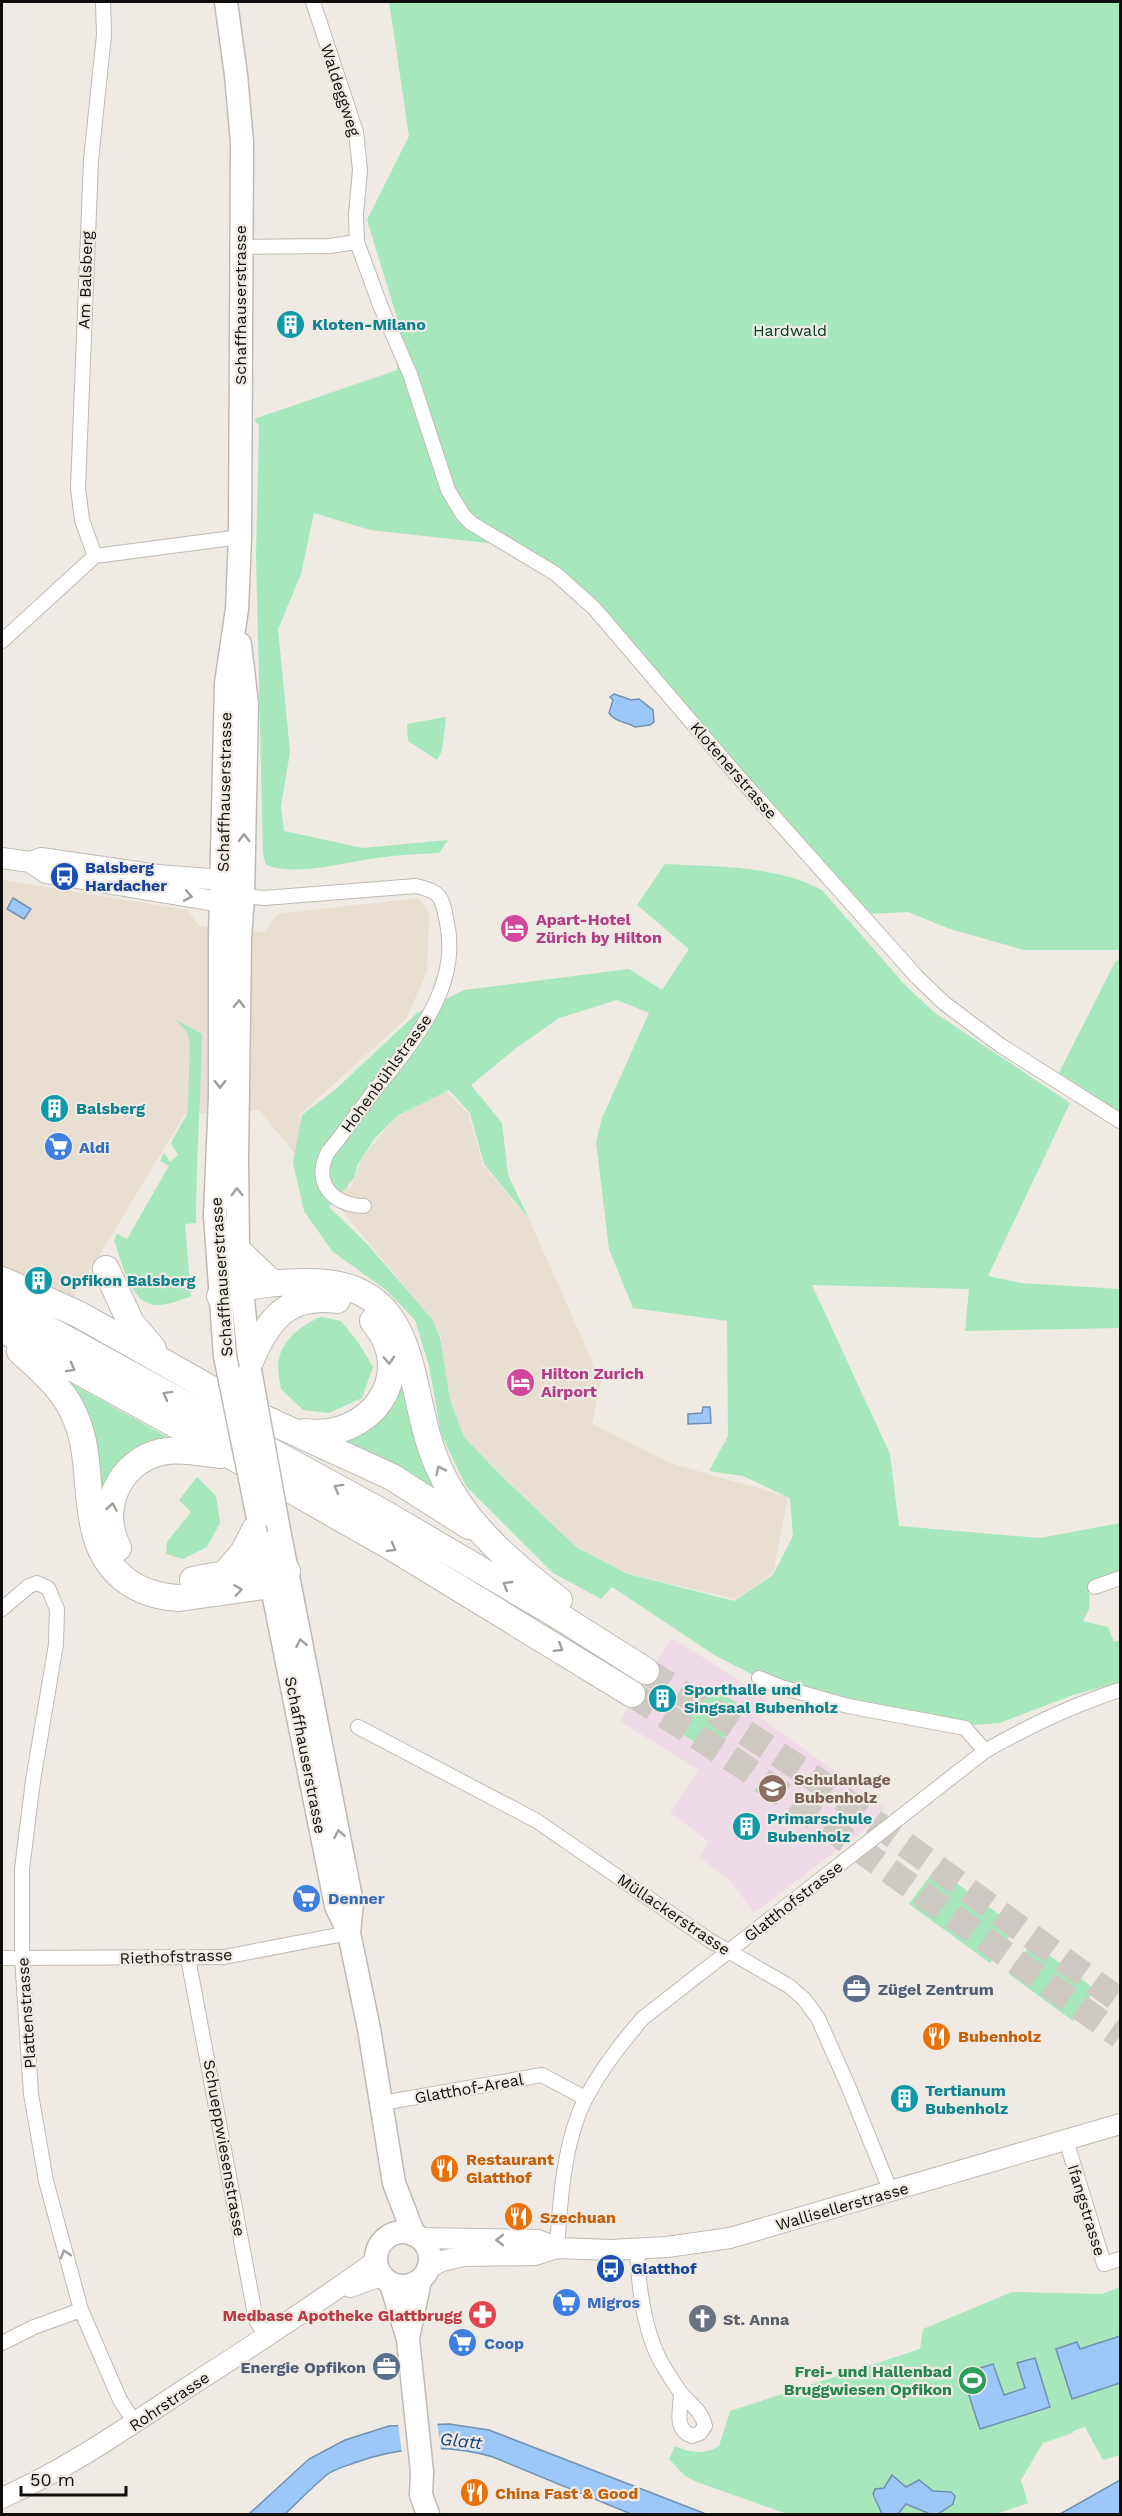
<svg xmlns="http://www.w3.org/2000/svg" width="1122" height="2516" font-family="'Work Sans',sans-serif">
	<rect width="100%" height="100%" fill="#efeae3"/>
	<!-- built -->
	<path fill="#e8ded1" d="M 2,880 L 187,910 L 199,926 L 265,932 L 278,914 L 419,898 L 429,913 L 427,971 L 406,1019 L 298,1116 L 350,1190 L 362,1158 L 394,1119 L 445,1090 L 468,1113 L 483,1165 L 530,1221 L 601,1381 L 592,1424 L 670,1463 L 788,1497 L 773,1573 L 736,1599 L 629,1574 L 575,1546 L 464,1437 L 448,1399 L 441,1337 L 430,1317 L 259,1110 L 185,1114 L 72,1300 L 2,1270 Z"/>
	<!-- education -->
	<path fill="#efdae8" d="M 672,1638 L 769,1700 L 756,1715 L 885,1807 L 878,1813 L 882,1816 L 754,1913 L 730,1880 L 699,1857 L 709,1842 L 670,1812 L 699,1770 L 620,1721 Z"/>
	<!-- green -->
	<path fill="#a6e8bb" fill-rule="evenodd" d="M 389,2 L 1120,2 L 1120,950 L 1024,950 L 950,929 L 908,912 L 868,914 L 566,573 L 497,544 L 370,530 L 314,513 L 301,574 L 278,629 L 290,752 L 281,806 L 284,831 L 363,848 L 448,840 L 439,853 C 418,854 398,855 377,858 C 345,862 296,877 266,865 L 263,853 L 256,555 L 259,426 L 254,419 L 397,370 L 398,321 L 367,220 L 409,136 Z
		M 446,717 L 442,751 L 437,760 L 408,741 L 407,724 Z
		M 665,864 C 717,867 776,865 822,890 L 906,986 L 935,1013 L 1070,1103 L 988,1276 L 1021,1283 L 1120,1289 L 1120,1328 L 965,1331 L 969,1289 L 812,1285 L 890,1454 L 899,1526 L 1040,1538 L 1120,1523 L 1120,1572 L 1090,1582 L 1089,1609 L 1083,1621 L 1108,1627 L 1114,1642 L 1120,1640 L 1120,1682 L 1073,1695 L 1000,1723 L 957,1726 L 759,1678 L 716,1656 L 612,1587 L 601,1599 L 553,1573 L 466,1486 L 441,1434 L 429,1366 L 415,1320 L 386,1290 L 332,1251 L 304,1211 L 293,1163 L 302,1115 L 336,1089 L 417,1013 L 464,990 L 629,969 L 662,990 L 689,949 L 637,905 ZM 617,1000 L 649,1013 L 602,1118 L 596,1142 L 609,1249 L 633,1308 L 727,1321 L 728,1436 L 709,1471 L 743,1476 L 790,1498 L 793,1536 L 773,1575 L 734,1601 L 628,1574 L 576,1547 L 504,1478 L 464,1437 L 450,1400 L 440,1337 L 432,1319 L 367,1244 L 329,1207 L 354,1178 L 358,1164 L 375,1138 L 397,1116 L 449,1090 L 470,1113 L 484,1164 L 529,1219 L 508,1175 L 502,1123 L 471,1085 L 515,1049 L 559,1018 Z
		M 1120,959 L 1120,1113 L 1059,1073 L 1115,962 Z
		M 176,1020 L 202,1034 C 201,1097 196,1160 196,1223 L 185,1224 L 191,1297 C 181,1299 169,1305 159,1305 C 130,1307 122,1261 114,1240 L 117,1234 L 127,1239 L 169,1166 L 160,1161 L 164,1153 L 170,1162 L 178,1155 L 171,1143 L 187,1114 L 188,1102 L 190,1044 L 187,1032 Z
		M 321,1317 L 341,1321 L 358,1342 L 373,1367 L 362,1398 L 329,1413 L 303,1410 L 281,1389 C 280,1382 278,1373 278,1365 C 280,1341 301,1325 321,1317 Z
		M 398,1368 L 443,1496 L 339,1438 Z
		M 65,1380 L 178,1443 L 163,1444 L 104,1523 Z
		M 197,1477 L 216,1496 L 220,1523 L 207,1547 L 183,1559 L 166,1554 L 167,1542 L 191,1512 L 179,1500 Z
		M 708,1685 L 745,1708 L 714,1755 L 678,1731 Z
		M 936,1868 L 1016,1927 L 990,1963 L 909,1904 Z
		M 1032,1943 L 1095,1989 L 1073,2021 L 1009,1974 Z
		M 1120,2287 L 1120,2455 L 1103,2460 L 1085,2427 L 1073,2431 L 1073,2433 L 1043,2443 L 1021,2480 L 1028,2503 L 996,2514 L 787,2514 L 697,2482 L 685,2476 L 669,2459 L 675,2446 C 690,2453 704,2455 719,2446 L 730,2411 L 920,2349 L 923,2329 L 1012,2292 L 1102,2294 Z"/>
	<!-- water -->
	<path fill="#9bc7f9" stroke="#7190b2" stroke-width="1.5" d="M 614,694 L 631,700 L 639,699 L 653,710 L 654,722 L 650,725 L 635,727 C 626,721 616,723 609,713 L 613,700 L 610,697 Z
		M 13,898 L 31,909 L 24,919 L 7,909 Z
		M 703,1407 L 710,1407 L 711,1423 L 688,1424 L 688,1414 L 702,1413 Z
		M 1120,2336 L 1120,2383 L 1072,2399 L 1056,2349 L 1077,2342 L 1080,2349 Z
		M 1035,2358 L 1050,2407 L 980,2429 L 962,2374 L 993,2364 L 1004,2395 L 1025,2388 L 1017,2363 Z
		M 449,2424 L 489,2430 L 706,2514 L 631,2514 L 493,2457 C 448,2443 398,2447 354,2463 C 346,2466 335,2469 328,2474 C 313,2486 299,2501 285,2514 L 249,2514 L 309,2459 L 345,2440 L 389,2426 Z
		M 892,2475 L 906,2487 L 919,2480 L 933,2491 L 951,2492 L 955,2496 L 953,2504 L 938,2514 L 930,2514 L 906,2504 L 898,2514 L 882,2514 L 873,2494 L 875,2489 L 884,2488 Z
		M 1120,2480 L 1120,2514 L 1060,2514 Z"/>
	<!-- pier -->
	<path fill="#efeae3" d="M 437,2421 L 441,2451 L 402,2454 L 398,2423 Z"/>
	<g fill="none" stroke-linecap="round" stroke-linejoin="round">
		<!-- highway-tunnel -->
		<path stroke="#cec9c3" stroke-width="26" stroke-dasharray="26 13" stroke-linecap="butt" d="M 646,1671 L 716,1713 L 818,1781 L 1120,2001
			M 632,1694 L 747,1769 L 1120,2036"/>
		<defs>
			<path id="street" d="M 313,2 L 356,132 L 360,170 L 356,215 L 357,242 L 380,305 L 410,374 L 448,490 L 463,515 L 471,523 L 556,574 L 594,608 L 735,773 L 917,977 L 944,1003 L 1000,1045 L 1120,1121
				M 241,247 L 329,246 L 357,242
				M 95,556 L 82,520 L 78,488 L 91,160 L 104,35 L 103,2
				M 2,641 L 95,556 L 240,537
				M 243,896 L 264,898 L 416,886 C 442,892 442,897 447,923 C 461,988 412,1043 375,1090 C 359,1110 345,1132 328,1152 C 312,1182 332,1205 364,1206
				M 1095,1587 L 1120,1578
				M 2,1609 L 29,1586 L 37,1583 L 48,1588 L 57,1609 L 56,1644 L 33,1781 L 22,1869 L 22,1957 L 31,2094 L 46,2181 L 81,2310 L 120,2400 L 135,2423
				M 759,1678 L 781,1687 L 848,1706 L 965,1728 L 985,1751
				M 358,1727 L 537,1821 L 709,1940 L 789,1986 L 804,1999 L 818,2018 L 849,2088 L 891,2192
				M 2,1958 L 224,1957 L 349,1933
				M 188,1958 L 256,2320 L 266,2336
				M 382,2103 L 542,2075 L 585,2098
				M 1066,2140 L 1104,2264 L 1120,2259
				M 557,2248 C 560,2201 564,2138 587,2096 C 602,2068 622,2042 643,2018 L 985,1751 C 1029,1726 1072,1705 1120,1690
				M 637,2249 C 638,2283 644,2331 661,2362 C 667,2372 674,2384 681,2393 C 690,2404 702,2411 705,2426 L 700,2433 L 692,2436 C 673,2429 681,2409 681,2393
				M 2,2343 L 34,2327 L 81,2310"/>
			<path id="secondary" d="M 2,858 L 30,862 L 46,873 L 221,902
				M 30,862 L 41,858 L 158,875 L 222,880
				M 419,2238 L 538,2240 L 557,2248
				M 428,2268 L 442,2261 L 463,2256 L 535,2255 L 557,2248 L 610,2250 L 667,2247 L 730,2238 L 1120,2124
				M 350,2287 L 381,2276
				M 2,2498 C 67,2469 123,2430 182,2391 C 248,2349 313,2306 376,2261"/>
			<path id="primary" d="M 240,644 L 247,704 L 243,896 L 240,940 L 237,1158 L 238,1251 L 250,1368
				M 225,1356 L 215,1215 L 220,1097 L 220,938 L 226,683 L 237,609 L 240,537 L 242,142 L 236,75 L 226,2
				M 258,1518 L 336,1906 L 349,1933 L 369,2029 L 394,2183 L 414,2235
				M 279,1530 L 352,1903 L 349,1933
				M376 2259a27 27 0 1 1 54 0a27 27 0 1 1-54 0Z
				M 391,2284 L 408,2339 L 422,2472 L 421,2495 L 428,2514
				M 408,2338 L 420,2280"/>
			<path id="highway" d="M 238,1251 L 271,1282
				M 106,1269 L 131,1323 L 153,1349
				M 2,1280 L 78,1314 L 257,1415 L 392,1477 L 469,1526
				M 220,1296 C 249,1284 277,1282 309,1282 C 425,1282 404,1390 438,1466 C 462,1522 511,1564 559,1600
				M 2,1304 L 387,1515 L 559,1616 L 646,1671
				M 2,1329 L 182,1428 L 395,1549 L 632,1694
				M 20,1351 C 42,1371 66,1391 77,1421 C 97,1471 76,1541 124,1579 C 141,1592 158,1597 179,1598 L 271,1585 L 287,1571
				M 250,1362 C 267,1320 288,1293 337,1300
				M 304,1432 C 370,1441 419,1375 373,1321
				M 118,1548 C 98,1510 118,1462 161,1452 C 180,1448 202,1453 221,1455
				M 225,1574 L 243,1553 L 259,1522
				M 193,1580 L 267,1566 L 287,1571"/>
		</defs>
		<!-- street casing -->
		<use href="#street" stroke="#bfbab3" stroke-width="16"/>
		<!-- secondary casing -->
		<use href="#secondary" stroke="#bfbab3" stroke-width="22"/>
		<!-- primary casing -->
		<use href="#primary" stroke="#bfbab3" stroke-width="25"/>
		<!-- highway casing -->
		<use href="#highway" stroke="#bfbab3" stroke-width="28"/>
		<!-- street -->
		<use href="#street" stroke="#fff" stroke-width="14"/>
		<!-- secondary -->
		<use href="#secondary" stroke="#fff" stroke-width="20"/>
		<!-- primary -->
		<use href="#primary" stroke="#fff" stroke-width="22"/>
		<!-- highway -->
		<use href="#highway" stroke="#fff" stroke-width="26"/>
		<defs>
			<path id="primary-bridge" d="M 225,1356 L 258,1518
				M 250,1370 L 279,1530"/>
		</defs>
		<!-- primary-bridge casing -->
		<use href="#primary-bridge" stroke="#bfbab3" stroke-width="25" stroke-linecap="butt"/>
		<!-- primary-bridge -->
		<use href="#primary-bridge" stroke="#fff" stroke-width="22"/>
	</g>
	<!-- one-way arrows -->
	<defs><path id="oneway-chevron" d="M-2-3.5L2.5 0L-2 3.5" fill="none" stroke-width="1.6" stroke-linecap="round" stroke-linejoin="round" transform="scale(1.5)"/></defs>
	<g stroke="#9f9f9e">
		<use href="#oneway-chevron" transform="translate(244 838) rotate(-90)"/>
		<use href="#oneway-chevron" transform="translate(188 896) rotate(10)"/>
		<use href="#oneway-chevron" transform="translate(239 1004) rotate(-89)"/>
		<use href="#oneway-chevron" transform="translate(220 1084) rotate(90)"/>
		<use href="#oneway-chevron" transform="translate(237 1192) rotate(-91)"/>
		<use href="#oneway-chevron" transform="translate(389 1360) rotate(87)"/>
		<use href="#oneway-chevron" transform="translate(71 1368) rotate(29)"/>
		<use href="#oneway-chevron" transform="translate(167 1395) rotate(-151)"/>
		<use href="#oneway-chevron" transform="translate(440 1470) rotate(-116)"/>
		<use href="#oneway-chevron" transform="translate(338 1488) rotate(-151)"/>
		<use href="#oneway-chevron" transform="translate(112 1507) rotate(-81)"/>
		<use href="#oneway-chevron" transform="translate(392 1548) rotate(30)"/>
		<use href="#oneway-chevron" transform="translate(507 1585) rotate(-149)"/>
		<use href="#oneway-chevron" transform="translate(238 1590) rotate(-8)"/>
		<use href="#oneway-chevron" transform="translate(301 1643) rotate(-101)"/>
		<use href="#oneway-chevron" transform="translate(559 1648) rotate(32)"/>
		<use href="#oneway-chevron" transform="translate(339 1834) rotate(-101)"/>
		<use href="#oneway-chevron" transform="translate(500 2240) rotate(-180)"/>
		<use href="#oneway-chevron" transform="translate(65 2254) rotate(-107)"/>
	</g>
	<!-- icons -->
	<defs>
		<symbol id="building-disc" viewBox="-11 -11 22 22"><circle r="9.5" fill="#0f9aa8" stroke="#efeae3"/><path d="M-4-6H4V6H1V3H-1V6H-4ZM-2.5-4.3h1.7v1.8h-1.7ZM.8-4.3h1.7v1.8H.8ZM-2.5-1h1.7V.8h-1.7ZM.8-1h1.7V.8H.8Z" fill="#fff"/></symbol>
		<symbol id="bus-disc" viewBox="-11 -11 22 22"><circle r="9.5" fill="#1a4fb4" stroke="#efeae3"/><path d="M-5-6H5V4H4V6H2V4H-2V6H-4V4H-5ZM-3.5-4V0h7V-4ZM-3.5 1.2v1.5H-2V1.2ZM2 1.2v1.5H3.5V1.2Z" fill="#fff"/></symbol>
		<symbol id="hotel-disc" viewBox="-11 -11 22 22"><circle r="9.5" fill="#d1479c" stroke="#efeae3"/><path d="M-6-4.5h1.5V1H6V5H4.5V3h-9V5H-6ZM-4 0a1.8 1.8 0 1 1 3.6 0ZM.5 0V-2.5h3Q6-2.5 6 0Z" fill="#fff"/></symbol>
		<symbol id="supermarket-disc" viewBox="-11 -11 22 22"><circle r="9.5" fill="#3f7fe0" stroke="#efeae3"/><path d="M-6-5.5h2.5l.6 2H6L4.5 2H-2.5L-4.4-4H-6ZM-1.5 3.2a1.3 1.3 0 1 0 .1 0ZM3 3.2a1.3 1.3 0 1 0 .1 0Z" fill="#fff"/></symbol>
		<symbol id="school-disc" viewBox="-11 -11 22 22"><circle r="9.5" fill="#8d6e63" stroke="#efeae3"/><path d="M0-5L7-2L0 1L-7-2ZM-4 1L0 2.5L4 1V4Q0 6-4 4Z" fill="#fff"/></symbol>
		<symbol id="office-disc" viewBox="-11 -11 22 22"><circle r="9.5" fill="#5c6f8a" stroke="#efeae3"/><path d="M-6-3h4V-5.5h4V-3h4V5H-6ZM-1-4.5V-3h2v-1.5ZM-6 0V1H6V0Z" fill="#fff"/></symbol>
		<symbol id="restaurant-disc" viewBox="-11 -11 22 22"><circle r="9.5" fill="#e8710a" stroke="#efeae3"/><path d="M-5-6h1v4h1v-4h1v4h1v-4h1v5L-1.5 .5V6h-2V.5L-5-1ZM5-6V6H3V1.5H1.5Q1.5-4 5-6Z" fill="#fff"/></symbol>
		<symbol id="pharmacy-disc" viewBox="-11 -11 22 22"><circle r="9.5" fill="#e0444e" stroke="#efeae3"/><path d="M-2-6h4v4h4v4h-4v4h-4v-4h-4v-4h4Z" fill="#fff"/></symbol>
		<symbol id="church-disc" viewBox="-11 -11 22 22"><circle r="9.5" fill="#6b7280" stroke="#efeae3"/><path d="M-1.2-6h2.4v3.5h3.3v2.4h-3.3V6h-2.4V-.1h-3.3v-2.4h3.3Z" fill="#fff"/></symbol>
		<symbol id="stadium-disc" viewBox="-11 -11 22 22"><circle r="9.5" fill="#2e9e5b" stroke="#efeae3"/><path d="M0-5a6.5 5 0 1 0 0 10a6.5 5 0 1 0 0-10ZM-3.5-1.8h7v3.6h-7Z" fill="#fff"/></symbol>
	</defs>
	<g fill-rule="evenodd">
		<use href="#building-disc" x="274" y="308" width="33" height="33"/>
		<use href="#bus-disc" x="48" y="860" width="33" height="33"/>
		<use href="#hotel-disc" x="498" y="912" width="33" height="33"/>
		<use href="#building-disc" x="38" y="1092" width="33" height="33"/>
		<use href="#supermarket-disc" x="42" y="1130" width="33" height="33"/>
		<use href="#building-disc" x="22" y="1264" width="33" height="33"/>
		<use href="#hotel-disc" x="504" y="1366" width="33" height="33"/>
		<use href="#building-disc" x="646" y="1682" width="33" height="33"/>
		<use href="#school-disc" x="756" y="1772" width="33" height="33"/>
		<use href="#building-disc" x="730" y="1810" width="33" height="33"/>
		<use href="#supermarket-disc" x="290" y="1882" width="33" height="33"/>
		<use href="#office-disc" x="840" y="1972" width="33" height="33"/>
		<use href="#restaurant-disc" x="920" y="2020" width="33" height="33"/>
		<use href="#building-disc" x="888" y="2082" width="33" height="33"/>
		<use href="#restaurant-disc" x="428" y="2152" width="33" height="33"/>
		<use href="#restaurant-disc" x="502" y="2200" width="33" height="33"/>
		<use href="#bus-disc" x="594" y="2252" width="33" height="33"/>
		<use href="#supermarket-disc" x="550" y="2286" width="33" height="33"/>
		<use href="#pharmacy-disc" x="466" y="2298" width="33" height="33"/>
		<use href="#church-disc" x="686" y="2302" width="33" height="33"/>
		<use href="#supermarket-disc" x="446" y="2326" width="33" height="33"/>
		<use href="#office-disc" x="370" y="2350" width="33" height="33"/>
		<use href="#stadium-disc" x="956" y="2364" width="33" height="33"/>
		<use href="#restaurant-disc" x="458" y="2476" width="33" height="33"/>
	</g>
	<g text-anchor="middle" stroke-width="4.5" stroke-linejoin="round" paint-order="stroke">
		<!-- street labels -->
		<g font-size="16" fill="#100e0c" stroke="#efeae3">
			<text transform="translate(341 90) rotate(72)" y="6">Waldeggweg</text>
			<text transform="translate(85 280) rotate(-88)" y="6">Am Balsberg</text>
			<text transform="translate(240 305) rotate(-90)" y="6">Schaffhauserstrasse</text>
			<text transform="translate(734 770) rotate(49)" y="6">Klotenerstrasse</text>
			<text transform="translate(224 792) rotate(-89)" y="6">Schaffhauserstrasse</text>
			<text transform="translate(386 1073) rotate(-54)" y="6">Hohenbühlstrasse</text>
			<text transform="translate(221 1277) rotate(-94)" y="6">Schaffhauserstrasse</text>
			<text transform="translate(306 1755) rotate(79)" y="6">Schaffhauserstrasse</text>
			<text transform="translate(793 1901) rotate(-38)" y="6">Glatthofstrasse</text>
			<text transform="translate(674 1914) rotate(34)" y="6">Müllackerstrasse</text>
			<text transform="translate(176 1956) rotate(-2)" y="6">Riethofstrasse</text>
			<text transform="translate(26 2013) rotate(-94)" y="6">Plattenstrasse</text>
			<text transform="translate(469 2088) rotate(-10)" y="6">Glatthof-Areal</text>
			<text transform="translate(225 2148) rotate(80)" y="6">Schueppwiesenstrasse</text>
			<text transform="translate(842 2206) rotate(-16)" y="6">Wallisellerstrasse</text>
			<text transform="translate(1087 2210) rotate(73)" y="6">Ifangstrasse</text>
			<text transform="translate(169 2401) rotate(-34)" y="6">Rohrstrasse</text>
		</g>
		<!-- culture labels -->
		<g font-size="16" font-weight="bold" fill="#0d838f" stroke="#efeae3" text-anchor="start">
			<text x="312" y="330">Kloten-Milano</text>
			<text x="76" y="1114">Balsberg</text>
			<text x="60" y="1286">Opfikon Balsberg</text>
			<text x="684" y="1695">Sporthalle und<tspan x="684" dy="18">Singsaal Bubenholz</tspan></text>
			<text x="767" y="1824">Primarschule<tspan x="767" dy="18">Bubenholz</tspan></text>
			<text x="925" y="2096">Tertianum<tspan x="925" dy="18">Bubenholz</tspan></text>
		</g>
		<!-- park labels -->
		<g font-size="16" fill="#004020" stroke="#efeae3">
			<text x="790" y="336">Hardwald</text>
		</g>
		<!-- transit labels -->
		<g font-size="16" font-weight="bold" fill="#164399" stroke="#efeae3" text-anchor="start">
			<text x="85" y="873">Balsberg<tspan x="85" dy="18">Hardacher</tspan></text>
			<text x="631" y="2274">Glatthof</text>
		</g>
		<!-- hotel labels -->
		<g font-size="16" font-weight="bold" fill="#b23c85" stroke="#efeae3" text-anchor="start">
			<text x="536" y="925">Apart-Hotel<tspan x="536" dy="18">Zürich by Hilton</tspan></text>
			<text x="541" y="1379">Hilton Zurich<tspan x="541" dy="18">Airport</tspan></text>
		</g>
		<!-- shop labels -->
		<g font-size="16" font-weight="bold" fill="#366cbe" stroke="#efeae3" text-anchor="start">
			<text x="79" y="1153">Aldi</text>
			<text x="328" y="1904">Denner</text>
			<text x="587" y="2308">Migros</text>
			<text x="484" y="2349">Coop</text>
		</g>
		<!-- education labels -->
		<g font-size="16" font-weight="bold" fill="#785e54" stroke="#efeae3" text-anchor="start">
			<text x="794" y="1785">Schulanlage<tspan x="794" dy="18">Bubenholz</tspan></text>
		</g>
		<!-- service labels -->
		<g font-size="16" font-weight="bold" fill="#4e5e75" stroke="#efeae3" text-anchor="start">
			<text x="878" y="1995">Zügel Zentrum</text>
			<text x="366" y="2373" text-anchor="end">Energie Opfikon</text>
		</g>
		<!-- food labels -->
		<g font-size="16" font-weight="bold" fill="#c56008" stroke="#efeae3" text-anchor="start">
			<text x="958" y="2042">Bubenholz</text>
			<text x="466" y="2165">Restaurant<tspan x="466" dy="18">Glatthof</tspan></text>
			<text x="540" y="2223">Szechuan</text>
			<text x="495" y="2499">China Fast &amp; Good</text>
		</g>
		<!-- health labels -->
		<g font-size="16" font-weight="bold" fill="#be3a42" stroke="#efeae3" text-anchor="end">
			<text x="462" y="2321">Medbase Apotheke Glattbrugg</text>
		</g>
		<!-- worship labels -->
		<g font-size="16" font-weight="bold" fill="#5b616d" stroke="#efeae3" text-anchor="start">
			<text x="723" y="2325">St. Anna</text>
		</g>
		<!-- leisure labels -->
		<g font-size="16" font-weight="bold" fill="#27864d" stroke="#efeae3" text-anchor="end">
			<text x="952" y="2377">Frei- und Hallenbad<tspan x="952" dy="18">Bruggwiesen Opfikon</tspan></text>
		</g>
		<!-- water labels -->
		<g font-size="18" font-style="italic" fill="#0b467d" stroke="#efeae3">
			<text transform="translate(461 2441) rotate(6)" y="6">Glatt</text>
		</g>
	</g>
	<!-- border -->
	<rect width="1122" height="2516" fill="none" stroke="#100e0c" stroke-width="6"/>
	<!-- scale -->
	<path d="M21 2486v9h105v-9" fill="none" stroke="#100e0c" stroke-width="3"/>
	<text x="30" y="2486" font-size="18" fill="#100e0c" stroke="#efeae3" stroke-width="4.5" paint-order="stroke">50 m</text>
</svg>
